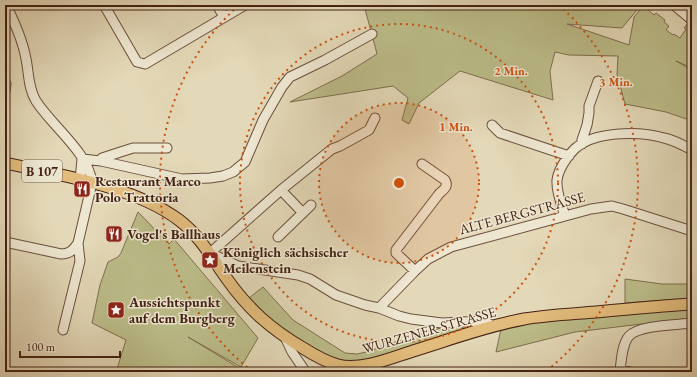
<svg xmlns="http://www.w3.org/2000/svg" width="697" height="377" font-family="'EB Garamond',serif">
	<rect width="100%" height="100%" fill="#e3d8b7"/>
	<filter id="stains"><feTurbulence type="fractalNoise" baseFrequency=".005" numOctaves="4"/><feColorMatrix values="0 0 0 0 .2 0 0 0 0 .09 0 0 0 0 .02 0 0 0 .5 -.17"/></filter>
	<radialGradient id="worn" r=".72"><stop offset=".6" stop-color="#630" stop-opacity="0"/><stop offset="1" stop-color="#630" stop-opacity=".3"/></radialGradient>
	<!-- green -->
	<path fill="#bbbc89" stroke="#806e4e" d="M 364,5 L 641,5 L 622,28 L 567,24 L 629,45 L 634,17 L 644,5 L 651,5 L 647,9 L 654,15 L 656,13 L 665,20 L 664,22 L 669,26 L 666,30 L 673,35 L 674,34 L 680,38 L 686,29 L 684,28 L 690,21 L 692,23 L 692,38 L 691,40 L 692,43 L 690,46 L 692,48 L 692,68 L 676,61 L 692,70 L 692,121 L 666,112 L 625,104 L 617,74 L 618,56 L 569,55 L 555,52 L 550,71 L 553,100 L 460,71 L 419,103 L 409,124 L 402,120 L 408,98 L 393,86 L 290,102 L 342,76 L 377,54 Z
		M 138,212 L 169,244 L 174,239 L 258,338 L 241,367 L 188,337 L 239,368 L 242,372 L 116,372 L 126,340 L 92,323 L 100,285 L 108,262 L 118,257 L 121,253 Z
		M 625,279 L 662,284 L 692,284 L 692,298 L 625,303 Z
		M 263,287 L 293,320 L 345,353 L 357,354 L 366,352 L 440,328 L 474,325 L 369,360 L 356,363 L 334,360 L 288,334 L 256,308 L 249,298 Z
		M 692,308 L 692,318 L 575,332 L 496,352 L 501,329 L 524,323 Z"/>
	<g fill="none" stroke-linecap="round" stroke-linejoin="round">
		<defs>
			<path id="minor" d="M 104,5 L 137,62 L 145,64 L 245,5
				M 217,5 L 224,17
				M 674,5 L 692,20
				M 5,91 L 6,84
				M 375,118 L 369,130 L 340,146 L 332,149 L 281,190 L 210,253 L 238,266 L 298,275 L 310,279 L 336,295 L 365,305 L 379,308 L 399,316 L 411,319 L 442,323 L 484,321 L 493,326
				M 492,125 L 500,133 L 569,156
				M 582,144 L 582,140 L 587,125 L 589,113 L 589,106 L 598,81
				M 82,159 L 101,161 L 182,179 L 210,178 L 223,176 L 233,172 L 245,162 L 263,120 L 282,87 L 290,77 L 325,60 L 372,34
				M 101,161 L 102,158 L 133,148 L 167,148
				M 80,180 L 82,159
				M 281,190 L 303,213
				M 565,216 C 562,206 556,192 557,180 C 558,172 562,165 567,158 C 570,154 573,150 577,147 C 597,131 641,131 664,138 C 674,140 683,145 692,150
				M 278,237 L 311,205
				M 5,242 L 61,254 C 70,254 73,250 78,243 L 92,183 C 89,153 52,126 36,101 C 28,88 29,73 26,59 C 23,41 14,21 6,5
				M 415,271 L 396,253 L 396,250 L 439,194 C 443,190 449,187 445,180 L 422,164
				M 379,308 L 415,271 L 428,259 L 451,247 L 591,209 L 612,206 L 623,209 L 692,231
				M 63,330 L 80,261 L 78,243
				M 285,337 L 292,352 L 303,368 L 305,372
				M 620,370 L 630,372
				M 620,372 C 621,362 622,344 629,336 C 639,325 677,325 692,323"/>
			<path id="major" d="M 5,163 C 59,175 134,186 179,220 C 200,236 212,258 227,279 C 249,310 271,329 303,348 C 314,355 326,362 338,365 C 360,371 391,358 413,351 C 449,340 486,326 524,319 C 548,315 572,314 596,312 C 628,309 660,306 692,304"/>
		</defs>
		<!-- minor casing -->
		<use href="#minor" stroke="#6c4f3d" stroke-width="11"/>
		<!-- major casing -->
		<use href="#major" stroke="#442114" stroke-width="13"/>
		<!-- minor -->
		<use href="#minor" stroke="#ede6d0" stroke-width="9"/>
		<!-- major -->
		<use href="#major" stroke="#e2bc7c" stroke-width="11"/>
	</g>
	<!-- distance rings -->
	<circle cx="399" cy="183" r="80" fill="#cf510d" fill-opacity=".12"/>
	<g fill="none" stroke="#cf510d" stroke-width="2" stroke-dasharray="2 4">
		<circle cx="399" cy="183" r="80"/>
		<circle cx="399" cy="183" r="159"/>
		<path d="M252 371A239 239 0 0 1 239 5M559 5A239 239 0 0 1 546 371"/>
	</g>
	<!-- icons -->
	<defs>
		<symbol id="restaurant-square" viewBox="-11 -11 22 22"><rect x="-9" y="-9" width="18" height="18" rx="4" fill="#8f2418" stroke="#ede6d0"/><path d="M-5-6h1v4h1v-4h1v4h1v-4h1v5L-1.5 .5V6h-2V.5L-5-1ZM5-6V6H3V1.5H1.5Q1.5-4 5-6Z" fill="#fff"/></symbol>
		<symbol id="sight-square" viewBox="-11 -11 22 22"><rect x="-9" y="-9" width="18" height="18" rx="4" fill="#8f2418" stroke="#ede6d0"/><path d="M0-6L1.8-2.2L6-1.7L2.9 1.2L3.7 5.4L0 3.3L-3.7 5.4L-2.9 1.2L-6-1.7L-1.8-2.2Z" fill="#fff"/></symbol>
	</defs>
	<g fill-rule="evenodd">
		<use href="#restaurant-square" x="72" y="179" width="20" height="20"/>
		<use href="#restaurant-square" x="104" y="224" width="20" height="20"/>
		<use href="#sight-square" x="200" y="250" width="20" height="20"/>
		<use href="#sight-square" x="106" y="300" width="20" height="20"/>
	</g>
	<g text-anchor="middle" stroke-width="3" stroke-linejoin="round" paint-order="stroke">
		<!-- shield labels -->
		<rect fill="#ede6d0" stroke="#775c4c" stroke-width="1" x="22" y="160" width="40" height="22" rx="3"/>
		<g font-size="13" font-weight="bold" fill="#442114">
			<text x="42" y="176">B 107</text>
		</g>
		<!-- poi labels -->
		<g font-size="14" font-weight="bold" fill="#442114" stroke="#ede6d0" text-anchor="start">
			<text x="95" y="186">Restaurant Marco<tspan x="95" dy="16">Polo Trattoria</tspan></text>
			<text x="127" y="239">Vogel's Ballhaus</text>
			<text x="223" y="257">Königlich sächsischer<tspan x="223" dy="16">Meilenstein</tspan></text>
			<text x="129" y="307">Aussichtspunkt<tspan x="129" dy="16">auf dem Burgberg</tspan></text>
		</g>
		<!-- street labels -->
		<g font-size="14" fill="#442114" stroke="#ede6d0">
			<text transform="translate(522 213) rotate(-15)" y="5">ALTE BERGSTRASSE</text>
			<text transform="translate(429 330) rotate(-16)" y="5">WURZENER STRASSE</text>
		</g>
	</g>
	<circle cx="399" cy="183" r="6" fill="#cf510d" stroke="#ede6d0" stroke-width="2"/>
	<g font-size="12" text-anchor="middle" font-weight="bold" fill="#cf510d" stroke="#ede6d0" stroke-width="3" stroke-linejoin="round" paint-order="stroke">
		<text x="511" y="75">2 Min.</text>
		<text x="616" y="86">3 Min.</text>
		<text x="456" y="131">1 Min.</text>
	</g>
	<!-- margin -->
	<rect width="697" height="377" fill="none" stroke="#e3d8b7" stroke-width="20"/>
	<rect x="6" y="6" width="685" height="365" fill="none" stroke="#442114" stroke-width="2"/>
	<rect x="10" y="10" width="677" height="357" fill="none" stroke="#442114"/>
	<!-- scale -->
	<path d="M20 351v6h100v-6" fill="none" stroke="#442114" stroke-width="2"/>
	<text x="26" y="351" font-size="12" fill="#442114" stroke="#ede6d0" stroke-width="3" paint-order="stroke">100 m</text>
	<rect width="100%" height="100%" filter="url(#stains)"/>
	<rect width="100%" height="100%" fill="url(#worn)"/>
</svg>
